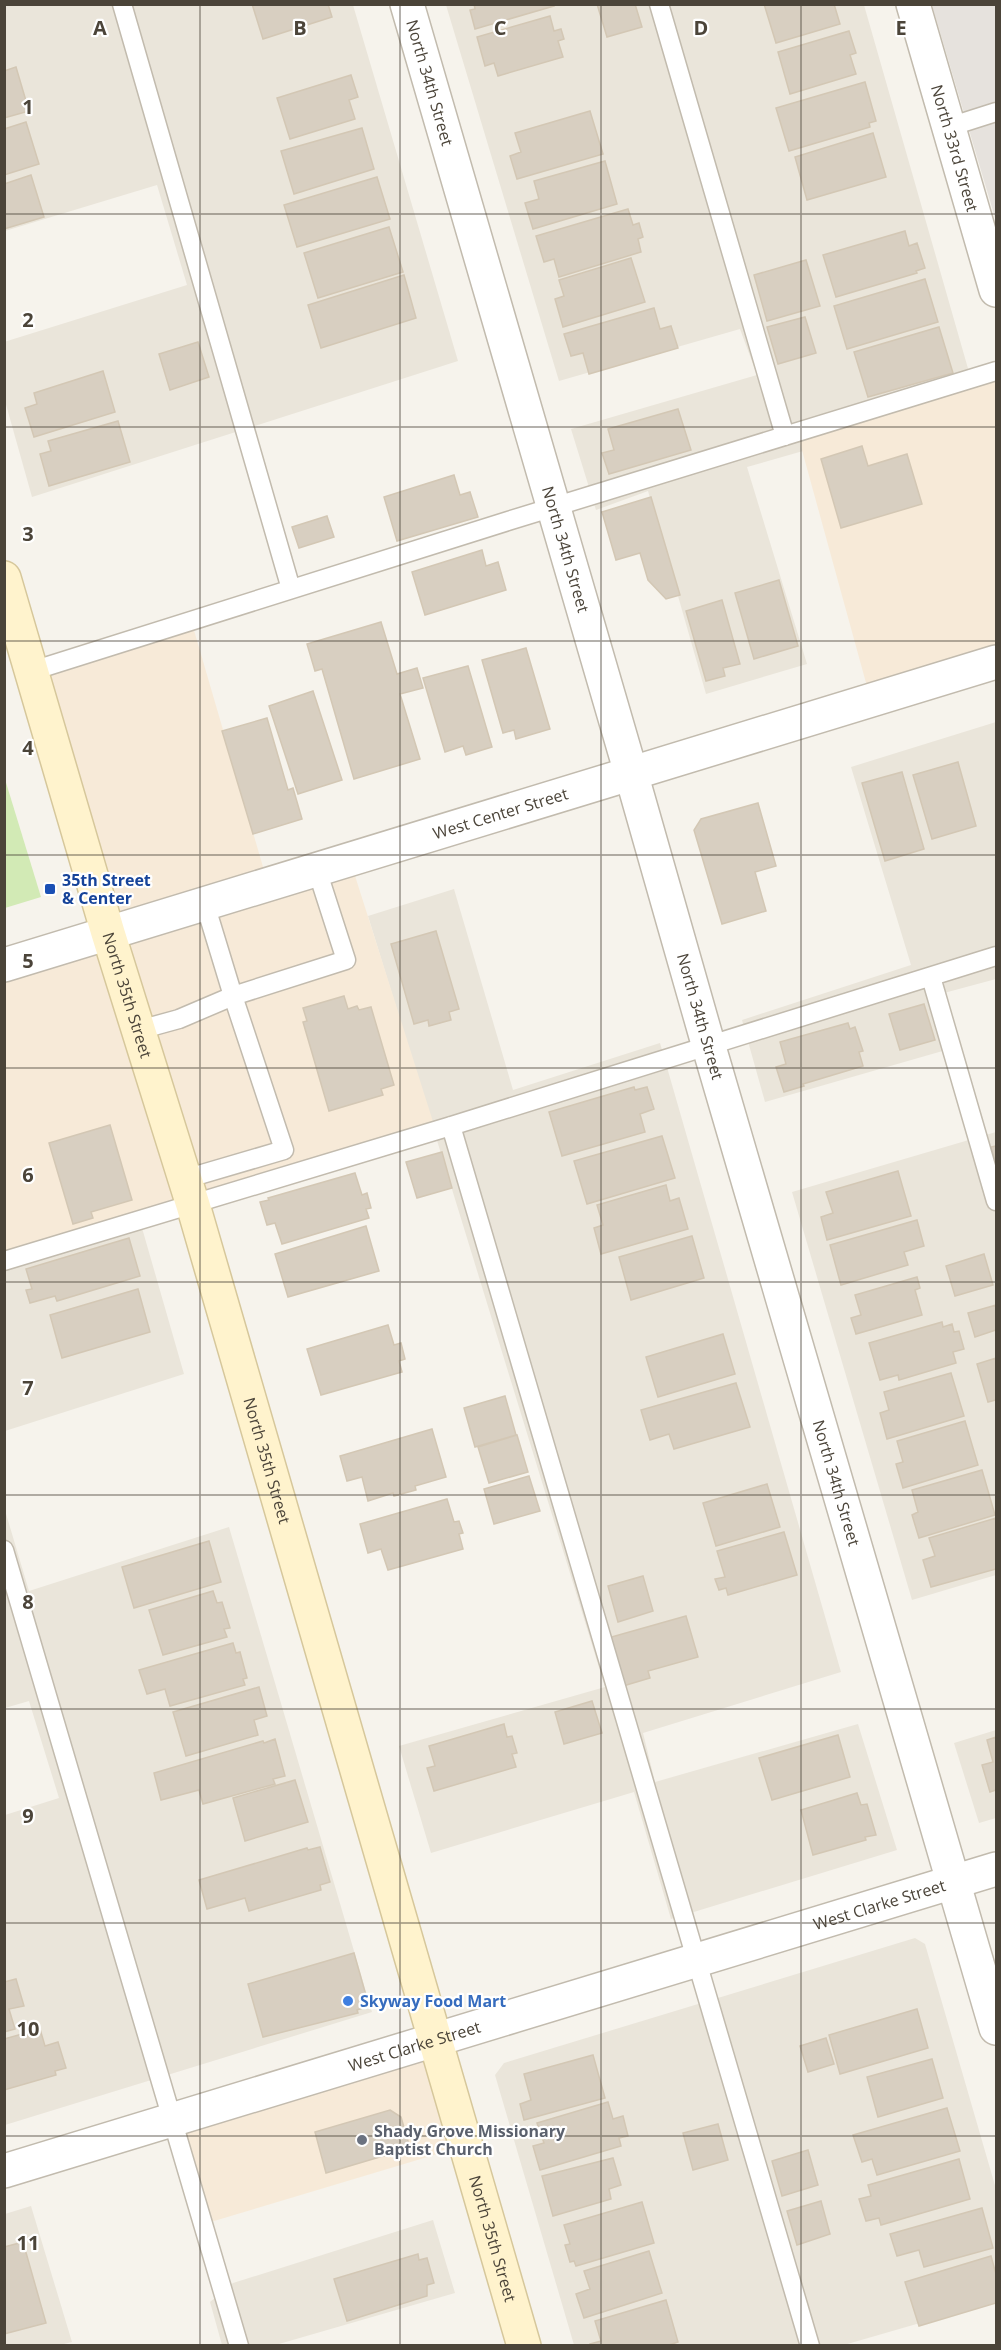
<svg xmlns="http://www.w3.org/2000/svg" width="1001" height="2350" font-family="'Open Sans',sans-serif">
	<rect width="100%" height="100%" fill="#f6f3ec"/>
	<!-- residential -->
	<path fill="#eae5da" d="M 5,5 L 353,5 L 458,361 L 32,497 L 5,401 L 4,342 L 187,285 L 157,185 L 5,231 Z
		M 446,5 L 864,5 L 971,379 L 797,432 L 803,451 L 747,467 L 807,664 L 706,694 L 648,491 L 596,510 L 571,429 L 757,375 L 740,329 L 559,381 Z
		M 996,722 L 996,979 L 944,993 L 960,1046 L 765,1102 L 742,1020 L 911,965 L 851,767 Z
		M 454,889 L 513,1090 L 660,1043 L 841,1672 L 643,1733 L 655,1782 L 858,1724 L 897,1850 L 671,1919 L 634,1792 L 431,1853 L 399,1746 L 605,1687 L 368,916 Z
		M 996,1132 L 996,1575 L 912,1600 L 792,1192 Z
		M 140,1221 L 184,1374 L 5,1431 L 4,1255 Z
		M 4,1507 L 29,1591 L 229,1527 L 372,2012 L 5,2125 L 5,1815 L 59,1798 L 29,1701 L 5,1708 Z
		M 996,1730 L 996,1818 L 979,1823 L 954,1743 Z
		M 915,1938 L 925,1944 L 996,2189 L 996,2301 L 844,2345 L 574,2345 L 495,2075 L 504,2063 Z
		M 31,2206 L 72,2342 L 60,2345 L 5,2346 L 5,2214 Z
		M 433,2220 L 455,2293 L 272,2346 L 222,2345 L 210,2302 L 233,2283 Z"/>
	<!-- commercial -->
	<path fill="#f7ead8" d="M 996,371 L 996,662 L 871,701 L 797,432 Z
		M 191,620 L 268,884 L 350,860 L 436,1131 L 5,1255 L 5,965 L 108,933 L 32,671 Z
		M 435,2041 L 464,2146 L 204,2224 L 173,2121 Z"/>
	<!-- industrial -->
	<path fill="#e6e2dd" d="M 932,5 L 996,5 L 996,221 Z"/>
	<!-- green -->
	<path fill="#d2eab5" d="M 4,776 L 41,897 L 5,908 L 4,908 Z"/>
	<!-- building -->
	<path fill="#d8cfc1" stroke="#d3c7b4" stroke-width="1.5" d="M 252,4 L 328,4 L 332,17 L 263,39 Z
		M 474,4 L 553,4 L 554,6 L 475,29 L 470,10 L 475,9 Z
		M 597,4 L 635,4 L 642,27 L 607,37 Z
		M 764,4 L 834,4 L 840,24 L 776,43 Z
		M 550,16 L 554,31 L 561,29 L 564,39 L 558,41 L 563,57 L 498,76 L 494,63 L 485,66 L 477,37 Z
		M 849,31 L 856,53 L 850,55 L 856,74 L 790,94 L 778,52 Z
		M 16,67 L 29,111 L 4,118 L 4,71 Z
		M 351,75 L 358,97 L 349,100 L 355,119 L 290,139 L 277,98 Z
		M 865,82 L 876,121 L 869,123 L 870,127 L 789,151 L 776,108 Z
		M 590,111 L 603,154 L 517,179 L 510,156 L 521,152 L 515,133 Z
		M 26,122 L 39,164 L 4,175 L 4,129 Z
		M 362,128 L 374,169 L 294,194 L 281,151 Z
		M 873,133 L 886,177 L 807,200 L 795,157 Z
		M 605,161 L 617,204 L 533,229 L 525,203 L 539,199 L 534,181 Z
		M 31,175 L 44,217 L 4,229 L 4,184 Z
		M 377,177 L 390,219 L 297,247 L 284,205 Z
		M 628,209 L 633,225 L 639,223 L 643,237 L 638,239 L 641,252 L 559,277 L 554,259 L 544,262 L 536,236 Z
		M 389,227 L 403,272 L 318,298 L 304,253 Z
		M 905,231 L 909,246 L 917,243 L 925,268 L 916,271 L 917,273 L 836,297 L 823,255 Z
		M 631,258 L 645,302 L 563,327 L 555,299 L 564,296 L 559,280 Z
		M 806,260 L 820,306 L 767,321 L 754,275 Z
		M 404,275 L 416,318 L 321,348 L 308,305 Z
		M 925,279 L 938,322 L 847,349 L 834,306 Z
		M 654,308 L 660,329 L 671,326 L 678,348 L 589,374 L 583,353 L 571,356 L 564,334 Z
		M 805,317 L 816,353 L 778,364 L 767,327 Z
		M 939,327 L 953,373 L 868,397 L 854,352 Z
		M 198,342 L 209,377 L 170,390 L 159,354 Z
		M 103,371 L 115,412 L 34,437 L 25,408 L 37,404 L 34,393 Z
		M 678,409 L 691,450 L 609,474 L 602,453 L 614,450 L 608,429 Z
		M 118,421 L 130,462 L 49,486 L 40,454 L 51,451 L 48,441 Z
		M 862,446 L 868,466 L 907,454 L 922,504 L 841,528 L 821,459 Z
		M 454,475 L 460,495 L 470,492 L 478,517 L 397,541 L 384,497 Z
		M 651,497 L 680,595 L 666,599 L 648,580 L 640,553 L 616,560 L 602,512 Z
		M 327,516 L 334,537 L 299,548 L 292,527 Z
		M 482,550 L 486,566 L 498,562 L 506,590 L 425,615 L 412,572 Z
		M 779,580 L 798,646 L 754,659 L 735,593 Z
		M 722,600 L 740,664 L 723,668 L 725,676 L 706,681 L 686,611 Z
		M 381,622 L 397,674 L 417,668 L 423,688 L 400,694 L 420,759 L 354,779 L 322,669 L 315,671 L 307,644 Z
		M 526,648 L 550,729 L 516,739 L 514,730 L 503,733 L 482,660 Z
		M 468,666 L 492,747 L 466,755 L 463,746 L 445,752 L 423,678 Z
		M 313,691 L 342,780 L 298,794 L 269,706 Z
		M 267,718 L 288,790 L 293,788 L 302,819 L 253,834 L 222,731 Z
		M 958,762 L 976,826 L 932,839 L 913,775 Z
		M 902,772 L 924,849 L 885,861 L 862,783 Z
		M 758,803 L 776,866 L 755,872 L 766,911 L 722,924 L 694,830 L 701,819 Z
		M 436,931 L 459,1009 L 449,1012 L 451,1020 L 429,1026 L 428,1020 L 414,1024 L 391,944 Z
		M 344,996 L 348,1009 L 357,1006 L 359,1010 L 371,1007 L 394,1085 L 381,1089 L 383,1095 L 329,1111 L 303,1022 L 307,1021 L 303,1008 Z
		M 924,1004 L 935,1040 L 900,1050 L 889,1014 Z
		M 848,1023 L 850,1029 L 855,1027 L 863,1051 L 859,1052 L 863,1066 L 803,1084 L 804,1086 L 784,1092 L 776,1067 L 786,1064 L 780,1042 Z
		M 634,1087 L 635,1090 L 647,1087 L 654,1109 L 640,1114 L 645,1132 L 562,1156 L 549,1112 Z
		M 110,1125 L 132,1200 L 91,1212 L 93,1218 L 73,1224 L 49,1143 Z
		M 662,1136 L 675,1178 L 587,1204 L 574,1161 Z
		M 996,1146 L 996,1166 L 991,1147 Z
		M 442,1152 L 452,1188 L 417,1198 L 406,1162 Z
		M 898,1171 L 911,1216 L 827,1240 L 821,1217 L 833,1213 L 826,1192 Z
		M 355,1173 L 362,1195 L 367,1193 L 371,1208 L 366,1209 L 369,1218 L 282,1244 L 275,1223 L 267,1225 L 260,1202 L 269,1200 L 268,1198 Z
		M 666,1185 L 670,1201 L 679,1198 L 688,1229 L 601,1254 L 594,1228 L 603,1225 L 597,1205 Z
		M 917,1220 L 924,1246 L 904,1252 L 908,1265 L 841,1285 L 830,1245 Z
		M 366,1226 L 379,1271 L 288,1297 L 275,1254 Z
		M 692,1236 L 704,1278 L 631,1300 L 619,1257 Z
		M 129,1238 L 140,1276 L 57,1301 L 55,1296 L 30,1303 L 26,1290 L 32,1289 L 26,1269 Z
		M 984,1254 L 993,1285 L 955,1296 L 946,1266 Z
		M 917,1277 L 920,1288 L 915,1290 L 922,1315 L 856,1334 L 851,1318 L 861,1315 L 855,1295 Z
		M 138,1289 L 150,1332 L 62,1358 L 50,1315 Z
		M 996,1305 L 996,1330 L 975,1337 L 968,1313 Z
		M 942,1322 L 943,1327 L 952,1324 L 954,1332 L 959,1331 L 964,1349 L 953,1352 L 956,1363 L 899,1380 L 898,1375 L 880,1380 L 869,1343 Z
		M 388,1325 L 394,1345 L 401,1343 L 405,1359 L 399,1361 L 402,1372 L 321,1395 L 307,1349 Z
		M 723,1334 L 735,1374 L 658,1397 L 646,1357 Z
		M 996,1358 L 996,1400 L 988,1402 L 977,1364 Z
		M 951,1373 L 964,1416 L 887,1439 L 880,1413 L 889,1410 L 884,1392 Z
		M 736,1383 L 750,1427 L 674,1449 L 669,1434 L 650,1440 L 641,1410 Z
		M 505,1396 L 516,1435 L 475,1447 L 464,1408 Z
		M 965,1421 L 978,1465 L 903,1488 L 896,1464 L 903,1462 L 897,1441 Z
		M 432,1429 L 446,1477 L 415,1486 L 416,1490 L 394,1496 L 393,1493 L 368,1501 L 362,1477 L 347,1481 L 340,1456 Z
		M 517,1435 L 528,1472 L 489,1483 L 478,1447 Z
		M 982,1470 L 995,1515 L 919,1538 L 912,1515 L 918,1512 L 912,1490 Z
		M 529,1476 L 540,1511 L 494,1524 L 484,1489 Z
		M 767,1484 L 780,1527 L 716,1546 L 703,1503 Z
		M 447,1499 L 454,1522 L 459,1521 L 463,1533 L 459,1534 L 463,1549 L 388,1570 L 381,1549 L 368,1553 L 360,1524 Z
		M 996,1518 L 996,1569 L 931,1587 L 923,1560 L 935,1556 L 929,1538 Z
		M 784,1532 L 797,1575 L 728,1595 L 726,1588 L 719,1590 L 715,1579 L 725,1577 L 717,1551 Z
		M 209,1541 L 221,1582 L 134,1608 L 122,1567 Z
		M 643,1576 L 653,1611 L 618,1622 L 608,1586 Z
		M 213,1591 L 217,1603 L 222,1602 L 230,1628 L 224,1629 L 227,1637 L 163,1655 L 149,1610 Z
		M 686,1616 L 698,1657 L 648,1671 L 650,1678 L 623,1686 L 608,1638 Z
		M 233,1643 L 236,1653 L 240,1652 L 247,1678 L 243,1679 L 245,1685 L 170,1706 L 165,1689 L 147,1694 L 139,1670 Z
		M 259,1687 L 267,1716 L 254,1720 L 258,1735 L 186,1756 L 173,1712 Z
		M 592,1701 L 602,1733 L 564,1744 L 555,1712 Z
		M 504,1724 L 507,1737 L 512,1736 L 517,1753 L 512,1754 L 516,1767 L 434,1791 L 427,1768 L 435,1766 L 429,1746 Z
		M 838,1735 L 850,1777 L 772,1800 L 759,1758 Z
		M 996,1737 L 996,1790 L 990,1792 L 982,1765 L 993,1762 L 987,1740 Z
		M 275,1739 L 285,1776 L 273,1779 L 275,1784 L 203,1804 L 199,1790 L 161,1800 L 154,1773 L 263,1741 L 264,1743 Z
		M 295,1780 L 308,1822 L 245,1841 L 233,1798 Z
		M 857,1793 L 861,1805 L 867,1804 L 876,1835 L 865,1837 L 866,1840 L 813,1855 L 801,1810 Z
		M 320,1847 L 330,1882 L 320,1885 L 321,1890 L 249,1911 L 245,1898 L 207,1909 L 199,1880 L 307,1848 L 308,1850 Z
		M 354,1953 L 369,2006 L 357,2010 L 358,2013 L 263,2037 L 248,1984 Z
		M 16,1979 L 24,2006 L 9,2009 L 15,2029 L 4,2032 L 4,1982 Z
		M 917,2009 L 928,2048 L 840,2074 L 829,2035 Z
		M 40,2029 L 45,2046 L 58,2042 L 66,2068 L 55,2071 L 56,2075 L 4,2090 L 4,2039 Z
		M 826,2038 L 834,2064 L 808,2072 L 800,2046 Z
		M 593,2055 L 605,2098 L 524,2120 L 520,2104 L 531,2100 L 524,2074 Z
		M 932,2059 L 943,2098 L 878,2117 L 867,2077 Z
		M 608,2102 L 613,2119 L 623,2116 L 628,2136 L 619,2138 L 621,2146 L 540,2170 L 533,2146 L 544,2143 L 537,2123 Z
		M 947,2108 L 960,2151 L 877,2175 L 872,2159 L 862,2162 L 853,2135 Z
		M 390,2110 L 401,2117 L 410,2148 L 326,2173 L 315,2132 Z
		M 718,2124 L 728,2160 L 693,2170 L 683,2133 Z
		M 808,2150 L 818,2185 L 782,2196 L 772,2161 Z
		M 613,2158 L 621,2185 L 609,2189 L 611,2199 L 553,2216 L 542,2176 Z
		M 959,2159 L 970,2199 L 881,2225 L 879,2218 L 866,2221 L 859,2199 L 871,2196 L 868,2185 Z
		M 821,2201 L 830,2234 L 797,2245 L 787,2211 Z
		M 642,2202 L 654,2243 L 576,2266 L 574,2261 L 570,2262 L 565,2245 L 570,2244 L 564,2225 Z
		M 982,2208 L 993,2248 L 924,2267 L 919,2250 L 897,2256 L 890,2234 Z
		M 23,2242 L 46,2323 L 4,2334 L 4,2247 Z
		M 649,2251 L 662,2293 L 584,2318 L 576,2294 L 590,2289 L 584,2271 Z
		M 418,2254 L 419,2260 L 427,2258 L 434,2283 L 427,2285 L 427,2296 L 347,2321 L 334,2279 Z
		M 991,2256 L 996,2274 L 996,2303 L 919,2326 L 905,2282 Z
		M 666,2300 L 678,2342 L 666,2346 L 591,2346 L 590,2344 L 601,2341 L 595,2321 Z"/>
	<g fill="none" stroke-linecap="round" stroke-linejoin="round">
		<defs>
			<path id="service" d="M 122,4 L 291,589
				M 659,4 L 785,436
				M 949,127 L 996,112
				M 32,671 L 508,521 L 996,371
				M 205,904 L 233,996 L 346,960 L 317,870
				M 931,977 L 996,1201
				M 139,1030 L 179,1019 L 233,996 L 284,1150 L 185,1179
				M 451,1126 L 810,2346
				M 4,1261 L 451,1126 L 996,956
				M 4,1550 L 239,2346"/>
			<g id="minor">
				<path id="s1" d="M 407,4 L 631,773 L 709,1047 L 996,2028"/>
				<path id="s2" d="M 913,4 L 996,290"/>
				<path id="s3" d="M 4,2171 L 996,1869"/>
			</g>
			<g id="tertiary">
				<path id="s4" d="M 4,965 L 996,662"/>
			</g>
			<g id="secondary">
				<path id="s5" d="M 4,578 L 108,933 L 193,1205 L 524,2346"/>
			</g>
		</defs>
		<!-- service casing -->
		<use href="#service" stroke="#c2bbae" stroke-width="21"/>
		<!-- minor casing -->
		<use href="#minor" stroke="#c2bbae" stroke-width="36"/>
		<!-- tertiary casing -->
		<use href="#tertiary" stroke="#c2bbae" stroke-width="36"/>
		<!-- secondary casing -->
		<use href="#secondary" stroke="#d6c79b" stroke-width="36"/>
		<!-- service -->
		<use href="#service" stroke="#fff" stroke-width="18"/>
		<!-- minor -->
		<use href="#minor" stroke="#fff" stroke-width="33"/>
		<!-- tertiary -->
		<use href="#tertiary" stroke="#fff" stroke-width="33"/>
		<!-- secondary -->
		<use href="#secondary" stroke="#fff3cd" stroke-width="33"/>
	</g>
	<!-- grid -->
	<path fill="none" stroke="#4b4439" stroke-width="1.5" stroke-opacity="0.55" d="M 200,4 L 200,2346M 400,4 L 400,2346M 601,4 L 601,2346M 801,4 L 801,2346M 4,214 L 996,214M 4,427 L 996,427M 4,641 L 996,641M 4,855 L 996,855M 4,1068 L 996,1068M 4,1282 L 996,1282M 4,1495 L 996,1495M 4,1709 L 996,1709M 4,1923 L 996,1923M 4,2136 L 996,2136"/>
	<!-- markers -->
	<rect fill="#1a4fb4" stroke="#fff" stroke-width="2" x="44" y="883" width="12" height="12" rx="3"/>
	<circle fill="#3f7fe0" stroke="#fff" stroke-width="2" cx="348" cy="2001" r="6"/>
	<circle fill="#6b7280" stroke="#fff" stroke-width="2" cx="362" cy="2140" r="6"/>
	<g text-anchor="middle" stroke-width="4.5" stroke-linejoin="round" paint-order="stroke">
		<!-- street labels -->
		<g font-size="16" fill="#4b4439" stroke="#fff">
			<text dy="6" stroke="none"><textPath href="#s1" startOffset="82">North 34th Street</textPath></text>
			<text dy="6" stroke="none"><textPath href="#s2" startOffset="150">North 33rd Street</textPath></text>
			<text dy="6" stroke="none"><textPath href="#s1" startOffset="568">North 34th Street</textPath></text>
			<text dy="6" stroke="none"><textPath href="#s4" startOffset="519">West Center Street</textPath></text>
			<text dy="6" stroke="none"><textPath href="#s5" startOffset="435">North 35th Street</textPath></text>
			<text dy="6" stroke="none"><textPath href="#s1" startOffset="1054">North 34th Street</textPath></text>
			<text dy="6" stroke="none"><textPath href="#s5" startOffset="921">North 35th Street</textPath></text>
			<text dy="6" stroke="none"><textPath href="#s1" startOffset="1540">North 34th Street</textPath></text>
			<text dy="6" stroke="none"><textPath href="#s3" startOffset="915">West Clarke Street</textPath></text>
			<text dy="6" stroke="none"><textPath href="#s3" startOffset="429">West Clarke Street</textPath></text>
			<text dy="6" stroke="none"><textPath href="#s5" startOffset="1731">North 35th Street</textPath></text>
		</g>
		<!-- transit labels -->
		<g font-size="16" font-weight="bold" fill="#164399" stroke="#fff" text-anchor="start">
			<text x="62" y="886">35th Street<tspan x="62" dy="18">&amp; Center</tspan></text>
		</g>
		<!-- shop labels -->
		<g font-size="16" font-weight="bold" fill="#366cbe" stroke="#fff" text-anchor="start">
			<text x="360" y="2007">Skyway Food Mart</text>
		</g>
		<!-- worship labels -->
		<g font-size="16" font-weight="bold" fill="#5b616d" stroke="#fff" text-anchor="start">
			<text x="374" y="2137">Shady Grove Missionary<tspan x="374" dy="18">Baptist Church</tspan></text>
		</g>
	</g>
	<g font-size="20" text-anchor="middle" font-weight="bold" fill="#4b4439" stroke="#fff" stroke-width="4.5" stroke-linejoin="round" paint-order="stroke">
		<text x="100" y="35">A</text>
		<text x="300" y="35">B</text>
		<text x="500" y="35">C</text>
		<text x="701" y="35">D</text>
		<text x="901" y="35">E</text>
		<text x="28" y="114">1</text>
		<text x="28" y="327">2</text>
		<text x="28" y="541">3</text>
		<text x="28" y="755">4</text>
		<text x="28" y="968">5</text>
		<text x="28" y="1182">6</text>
		<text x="28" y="1395">7</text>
		<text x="28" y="1609">8</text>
		<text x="28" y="1823">9</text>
		<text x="28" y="2036">10</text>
		<text x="28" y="2250">11</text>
	</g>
	<!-- border -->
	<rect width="1001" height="2350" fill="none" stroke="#4b4439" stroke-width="12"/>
</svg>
